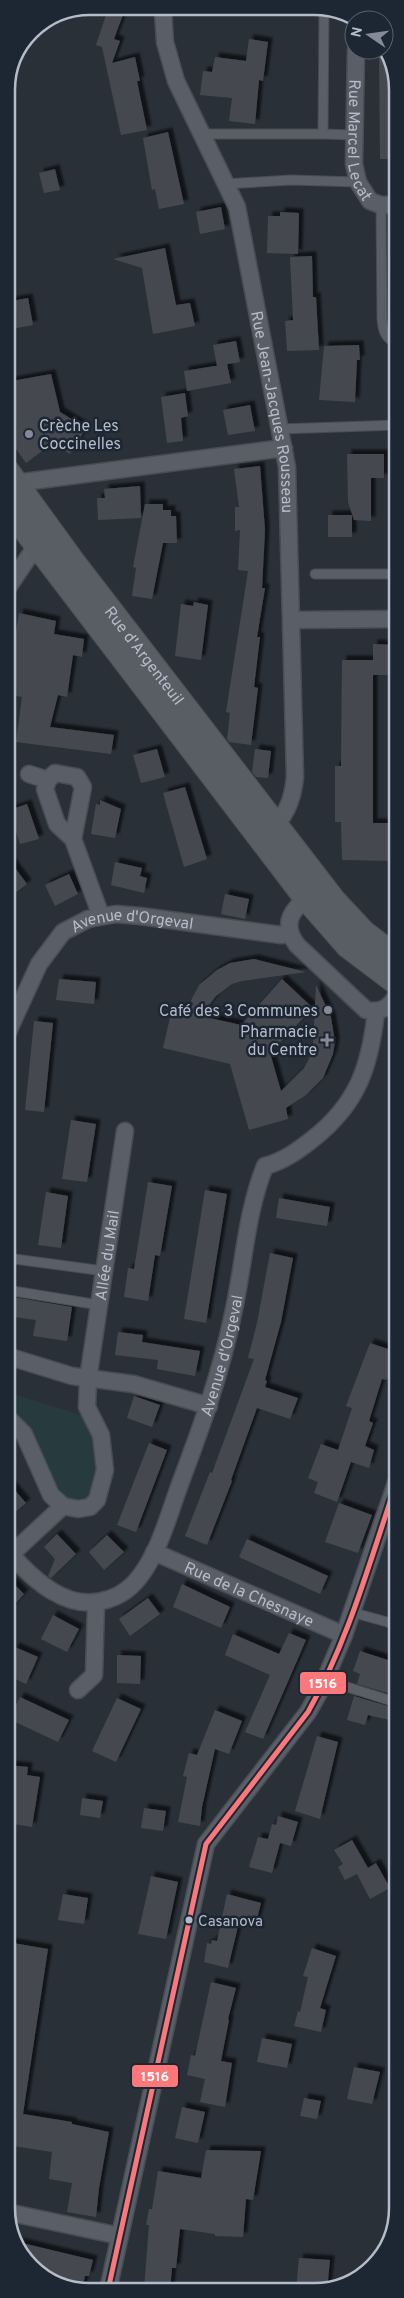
<svg xmlns="http://www.w3.org/2000/svg" width="404" height="2298" font-family="Overpass,sans-serif">
	<defs>
		<filter id="shadow"><feDropShadow dx="4.5" dy="-4.5" stdDeviation="1" flood-color="#0009"/></filter>
	</defs>
	<rect width="100%" height="100%" fill="#2a3038"/>
	<!-- green -->
	<path fill="#273a3e" d="M 7,1392 L 87,1417 L 100,1454 L 91,1501 L 82,1503 L 58,1494 L 23,1423 L 7,1408 Z"/>
	<!-- building -->
	<path fill="#444950" filter="url(#shadow)" d="M 107,12 L 124,12 L 114,39 L 120,41 L 112,63 L 135,57 L 140,81 L 137,81 L 147,130 L 121,135 L 102,47 L 96,45 Z
		M 249,39 L 268,42 L 263,81 L 259,80 L 255,124 L 229,121 L 232,98 L 200,95 L 203,71 L 212,72 L 215,57 L 246,61 Z
		M 379,50 L 384,50 L 397,79 L 397,159 L 380,159 Z
		M 168,132 L 184,204 L 159,209 L 155,189 L 152,190 L 143,138 Z
		M 55,169 L 60,190 L 44,193 L 39,173 Z
		M 221,207 L 225,229 L 200,234 L 196,212 Z
		M 280,212 L 299,213 L 298,254 L 267,253 L 268,216 L 280,216 Z
		M 165,248 L 176,305 L 190,303 L 195,326 L 153,334 L 142,268 L 113,259 Z
		M 312,256 L 313,297 L 316,297 L 319,350 L 287,351 L 285,321 L 293,320 L 290,257 Z
		M 28,298 L 33,325 L 6,330 L 6,302 Z
		M 236,341 L 240,362 L 217,366 L 213,345 Z
		M 359,345 L 360,360 L 357,360 L 355,402 L 319,400 L 324,346 Z
		M 227,364 L 231,383 L 187,391 L 184,371 Z
		M 51,374 L 60,412 L 86,428 L 70,454 L 53,443 L 26,463 L 6,435 L 6,382 Z
		M 185,393 L 188,416 L 181,418 L 183,441 L 167,443 L 161,397 Z
		M 250,405 L 255,431 L 228,435 L 223,410 Z
		M 347,454 L 384,454 L 384,478 L 371,478 L 371,521 L 354,520 L 348,502 Z
		M 260,466 L 265,530 L 262,588 L 265,588 L 257,637 L 260,637 L 254,687 L 258,688 L 251,745 L 229,742 L 227,739 L 230,713 L 226,712 L 248,571 L 238,570 L 240,530 L 235,531 L 235,507 L 239,507 L 234,469 Z
		M 140,486 L 141,518 L 98,520 L 97,498 L 105,498 L 104,489 Z
		M 145,504 L 163,504 L 163,510 L 171,510 L 171,516 L 176,516 L 177,543 L 163,543 L 152,599 L 132,596 L 136,568 L 133,567 Z
		M 328,515 L 352,515 L 352,537 L 328,537 Z
		M 194,602 L 208,605 L 201,660 L 175,656 L 181,604 L 193,606 Z
		M 19,613 L 56,621 L 54,634 L 84,639 L 82,657 L 73,655 L 67,697 L 58,695 L 50,727 L 114,735 L 111,754 L 16,742 L 22,697 L 7,694 L 7,682 Z
		M 373,644 L 397,645 L 397,675 L 373,675 L 373,823 L 397,823 L 397,861 L 342,860 L 341,822 L 335,822 L 335,766 L 341,766 L 342,660 L 373,660 Z
		M 157,749 L 165,777 L 141,783 L 133,755 Z
		M 255,749 L 271,751 L 268,778 L 256,777 L 252,772 Z
		M 185,787 L 207,859 L 184,867 L 163,793 Z
		M 100,800 L 121,809 L 115,838 L 91,834 L 96,804 L 100,805 Z
		M 27,804 L 39,839 L 20,844 L 9,810 Z
		M 7,857 L 27,884 L 7,899 Z
		M 115,862 L 142,868 L 140,876 L 147,878 L 144,893 L 111,885 Z
		M 69,874 L 78,894 L 55,906 L 45,885 Z
		M 225,894 L 249,899 L 245,919 L 221,914 Z
		M 254,959 L 306,972 L 242,981 L 232,984 L 216,996 L 201,1016 L 241,1025 L 282,979 L 313,1008 L 270,1053 L 281,1091 L 304,1068 L 309,1059 L 313,1047 L 316,985 L 331,1017 L 335,1042 L 333,1054 L 323,1078 L 306,1095 L 286,1108 L 288,1119 L 249,1130 L 230,1064 L 163,1048 L 172,1009 L 185,1012 L 199,985 L 217,970 L 230,963 Z
		M 59,979 L 96,982 L 94,1004 L 56,1000 Z
		M 34,1021 L 53,1023 L 44,1112 L 25,1110 Z
		M 71,1120 L 96,1124 L 87,1182 L 62,1179 Z
		M 148,1182 L 172,1186 L 160,1256 L 155,1255 L 148,1301 L 124,1297 L 128,1268 L 134,1269 Z
		M 205,1190 L 227,1194 L 206,1323 L 184,1319 Z
		M 46,1192 L 68,1196 L 61,1248 L 38,1245 Z
		M 279,1198 L 330,1207 L 327,1226 L 276,1218 Z
		M 270,1253 L 293,1258 L 281,1322 L 265,1380 L 267,1381 L 265,1387 L 298,1398 L 290,1419 L 257,1408 L 231,1480 L 232,1481 L 207,1545 L 185,1536 L 210,1472 L 212,1473 L 254,1359 L 248,1358 L 257,1323 Z
		M 7,1296 L 72,1307 L 67,1341 L 33,1336 L 36,1320 L 7,1316 Z
		M 118,1332 L 143,1335 L 142,1342 L 200,1351 L 195,1376 L 157,1369 L 158,1360 L 115,1355 Z
		M 370,1343 L 397,1352 L 387,1380 L 382,1379 L 369,1421 L 373,1423 L 365,1446 L 374,1450 L 369,1468 L 351,1462 L 337,1502 L 314,1493 L 318,1482 L 308,1478 L 321,1444 L 338,1450 L 352,1408 L 346,1406 Z
		M 134,1396 L 160,1405 L 152,1427 L 127,1418 Z
		M 149,1443 L 167,1450 L 136,1532 L 117,1525 Z
		M 7,1481 L 26,1503 L 7,1519 Z
		M 339,1503 L 372,1515 L 358,1553 L 325,1542 Z
		M 57,1534 L 76,1554 L 51,1578 L 48,1576 L 55,1559 L 44,1547 Z
		M 107,1535 L 124,1552 L 104,1570 L 89,1552 Z
		M 247,1539 L 328,1576 L 320,1594 L 239,1557 Z
		M 7,1577 L 24,1594 L 7,1613 Z
		M 182,1584 L 230,1607 L 221,1628 L 173,1607 Z
		M 148,1598 L 160,1614 L 130,1636 L 119,1619 Z
		M 53,1615 L 79,1629 L 67,1652 L 41,1639 Z
		M 289,1633 L 306,1640 L 263,1739 L 245,1732 L 270,1675 L 225,1655 L 233,1634 L 279,1654 Z
		M 15,1647 L 38,1657 L 26,1684 L 7,1675 L 7,1666 Z
		M 360,1651 L 394,1662 L 392,1670 L 398,1671 L 398,1696 L 357,1684 L 360,1674 L 353,1671 Z
		M 117,1655 L 141,1656 L 140,1684 L 117,1683 Z
		M 354,1696 L 398,1709 L 398,1722 L 368,1715 L 365,1725 L 347,1720 Z
		M 20,1697 L 69,1720 L 58,1742 L 9,1719 Z
		M 117,1698 L 141,1709 L 116,1762 L 92,1751 Z
		M 215,1710 L 242,1721 L 229,1754 L 215,1749 L 202,1807 L 200,1826 L 178,1822 L 187,1777 L 183,1776 L 189,1753 L 197,1755 Z
		M 317,1736 L 338,1742 L 320,1819 L 295,1811 Z
		M 7,1765 L 28,1767 L 27,1775 L 40,1777 L 32,1827 L 7,1823 L 11,1786 L 7,1785 Z
		M 82,1798 L 103,1801 L 100,1818 L 80,1815 Z
		M 144,1808 L 166,1811 L 163,1831 L 141,1828 Z
		M 278,1816 L 298,1822 L 291,1846 L 280,1843 L 272,1873 L 249,1867 L 258,1837 L 268,1839 L 272,1824 L 276,1825 Z
		M 352,1840 L 368,1868 L 376,1863 L 390,1888 L 370,1899 L 357,1874 L 345,1880 L 338,1867 L 343,1864 L 334,1850 Z
		M 151,1876 L 178,1882 L 166,1939 L 138,1934 Z
		M 63,1894 L 88,1898 L 84,1924 L 58,1920 Z
		M 227,1894 L 261,1903 L 256,1923 L 240,1918 L 228,1968 L 204,1962 L 207,1943 L 211,1944 L 212,1940 L 217,1941 Z
		M 7,1942 L 48,1949 L 23,2114 L 72,2122 L 72,2124 L 109,2132 L 99,2188 L 96,2217 L 67,2212 L 72,2183 L 49,2179 L 52,2152 L 7,2145 L 7,2031 L 16,1970 L 7,1968 Z
		M 312,1948 L 336,1956 L 320,2008 L 326,2010 L 321,2032 L 294,2026 L 298,2011 L 300,2012 L 308,1977 L 303,1976 Z
		M 211,1982 L 236,1988 L 228,2019 L 229,2020 L 221,2061 L 232,2063 L 225,2107 L 200,2102 L 205,2079 L 187,2075 L 191,2055 L 195,2056 Z
		M 262,2038 L 292,2044 L 287,2068 L 257,2062 Z
		M 354,2067 L 380,2072 L 372,2104 L 347,2099 Z
		M 304,2098 L 321,2101 L 317,2119 L 300,2116 Z
		M 182,2107 L 205,2112 L 198,2143 L 175,2138 Z
		M 206,2150 L 261,2151 L 253,2200 L 246,2199 L 243,2237 L 215,2236 L 215,2234 L 180,2229 L 176,2268 L 172,2268 L 170,2290 L 144,2290 L 149,2225 L 146,2225 L 149,2209 L 152,2209 L 158,2171 L 201,2178 Z
		M 18,2242 L 93,2260 L 89,2276 L 85,2276 L 82,2290 L 73,2290 L 58,2282 L 60,2275 L 40,2271 L 27,2264 Z
		M 299,2258 L 330,2260 L 327,2290 L 296,2290 Z"/>
	<g fill="none" stroke-linecap="round" stroke-linejoin="round">
		<defs>
			<path id="lane" d="M 324,9 L 323,134 L 354,135
				M 201,134 L 323,134
				M 225,184 L 291,180 L 358,182
				M 381,205 L 382,319 C 383,331 385,339 397,343
				M 280,429 L 397,425
				M 315,574 L 397,574
				M 7,1258 L 104,1271
				M 7,1290 L 99,1305
				M 351,1612 L 398,1625
				M 325,1680 L 398,1703"/>
			<g id="street">
				<path id="s1" d="M 163,11 L 165,42 L 176,81 L 237,207 L 287,467 L 295,777 C 293,798 287,817 269,830"/>
				<path id="s2" d="M 356,50 L 354,164 L 358,182 L 370,201 L 381,205 L 397,205"/>
				<path d="M 16,483 L 284,448"/>
				<path d="M 7,589 L 36,546 L 44,540"/>
				<path d="M 292,620 L 397,619"/>
				<path d="M 29,774 L 48,780"/>
				<path d="M 73,839 L 57,824 L 45,789 L 48,780 L 55,773 L 77,777 L 83,787 L 73,839 L 101,916"/>
				<path d="M 313,893 C 293,908 280,922 297,945 L 366,1010 C 381,1013 390,1008 397,994"/>
				<path id="s3" d="M 7,1034 L 39,964 L 63,932 L 88,919 L 116,914 L 140,916 L 281,935 L 288,934"/>
				<path d="M 7,1356 L 72,1376 L 133,1384 L 209,1406"/>
				<path id="s4" d="M 7,1417 L 24,1434 L 51,1495 L 63,1506 L 78,1509 L 90,1507 L 97,1500 L 105,1470 L 101,1435 L 87,1407 L 88,1379 L 125,1131"/>
				<path id="s5" d="M 7,1550 C 32,1579 68,1614 109,1599 C 122,1595 133,1586 141,1575 C 160,1549 169,1514 180,1484 C 201,1428 221,1373 233,1314 C 244,1265 246,1213 265,1166 C 284,1161 299,1150 314,1138 C 358,1103 370,1066 376,1012"/>
				<path id="s6" d="M 154,1552 L 344,1635"/>
				<path d="M 7,1558 L 63,1506"/>
				<path d="M 78,1690 L 94,1675 L 96,1604"/>
				<path d="M 7,2212 L 120,2236"/>
				<path d="M 108,2290 L 206,1844 L 308,1712 L 321,1689 L 344,1635 L 398,1477"/>
			</g>
			<g id="secondary">
				<path id="s7" d="M 7,471 L 73,562 L 334,901 L 363,932 L 397,958"/>
				<path d="M 7,506 L 306,898 L 348,946 L 397,983"/>
			</g>
		</defs>
		<!-- lane casing -->
		<use href="#lane" stroke="#484c53" stroke-width="11"/>
		<!-- street casing -->
		<use href="#street" stroke="#484c53" stroke-width="19"/>
		<!-- secondary casing -->
		<use href="#secondary" stroke="#484c53" stroke-width="26"/>
		<!-- lane -->
		<use href="#lane" stroke="#5a5e66" stroke-width="9"/>
		<!-- street -->
		<use href="#street" stroke="#5a5e66" stroke-width="16"/>
		<!-- secondary -->
		<use href="#secondary" stroke="#595d64" stroke-width="24"/>
		<defs>
			<path id="bus-1" d="M 108,2290 L 206,1844 L 308,1712 C 349,1640 371,1557 398,1478"/>
		</defs>
		<!-- bus-1 casing -->
		<use href="#bus-1" stroke="#1d2633" stroke-width="9"/>
		<!-- bus-1 -->
		<use href="#bus-1" stroke="#fc7779" stroke-width="5"/>
	</g>
	<!-- markers -->
	<g fill="#848b96" stroke="#1d2633" stroke-width="2">
		<circle cx="29" cy="434" r="5"/>
		<circle cx="328" cy="1010" r="5"/>
		<path d="M324.5 1032.5h5v5h5v5h-5v5h-5v-5h-5v-5h5z"/>
	</g>
	<circle fill="#b4bcc9" stroke="#1d2633" stroke-width="2" cx="189" cy="1920" r="4.5"/>
	<g text-anchor="middle" stroke-width="5" stroke-linejoin="round" paint-order="stroke">
		<!-- bus labels -->
		<g font-size="15" fill="#b4bcc9" stroke="#1d2633" text-anchor="start">
			<text x="198" y="1926">Casanova</text>
		</g>
		<!-- street labels -->
		<g font-size="16" fill="#b4bcc9" stroke="#1d2633">
			<text dy="6" stroke="none"><textPath href="#s2" startOffset="91">Rue Marcel Lecat</textPath></text>
			<text dy="6" stroke="none"><textPath href="#s1" startOffset="420">Rue Jean-Jacques Rousseau</textPath></text>
			<text dy="6" stroke="none"><textPath href="#s7" startOffset="230">Rue d'Argenteuil</textPath></text>
			<text dy="6" stroke="none"><textPath href="#s3" startOffset="189">Avenue d'Orgeval</textPath></text>
			<text dy="6" stroke="none"><textPath href="#s4" startOffset="395">Allée du Mail</textPath></text>
			<text dy="6" stroke="none"><textPath href="#s5" startOffset="396">Avenue d'Orgeval</textPath></text>
			<text dy="6" stroke="none"><textPath href="#s6" startOffset="104">Rue de la Chesnaye</textPath></text>
		</g>
		<!-- poi labels -->
		<g font-size="16" fill="#b4bcc9" stroke="#1d2633" text-anchor="end">
			<text x="39" y="431" text-anchor="start">Crèche Les<tspan x="39" dy="18">Coccinelles</tspan></text>
			<text x="318" y="1016">Café des 3 Communes</text>
			<text x="317" y="1037">Pharmacie<tspan x="317" dy="18">du Centre</tspan></text>
		</g>
	</g>
	<!-- crop -->
	<path d="M0 0H404V2298H0ZM90 15H314A75 75 0 0 1 389 90V2208A75 75 0 0 1 314 2283H90A75 75 0 0 1 15 2208V90A75 75 0 0 1 90 15Z" fill="#1d2633" fill-rule="evenodd"/>
	<path fill="none" stroke="#b4bcc9" stroke-width="2.5" d="M90 15H314A75 75 0 0 1 389 90V2208A75 75 0 0 1 314 2283H90A75 75 0 0 1 15 2208V90A75 75 0 0 1 90 15Z"/>
	<g stroke="#1d2633" stroke-width="2">
		<rect x="299" y="1671" width="48" height="24" rx="5" fill="#fc7779"/>
		<rect x="131" y="2064" width="48" height="24" rx="5" fill="#fc7779"/>
	</g>
	<g font-size="14" text-anchor="middle" font-weight="bold" fill="#fff">
		<text x="323" y="1688">1516</text>
		<text x="155" y="2081">1516</text>
	</g>
	<!-- north arrow -->
	<g transform="translate(369 35) rotate(283)"><circle r="24" fill="#1d2633" stroke="#59626f"/>
	<path d="M0-4L9 19L0 12L-9 19Z" fill="#848b96"/>
	<text y="-8" font-size="14" font-weight="bold" text-anchor="middle" fill="#b4bcc9">N</text>
	</g>
</svg>
